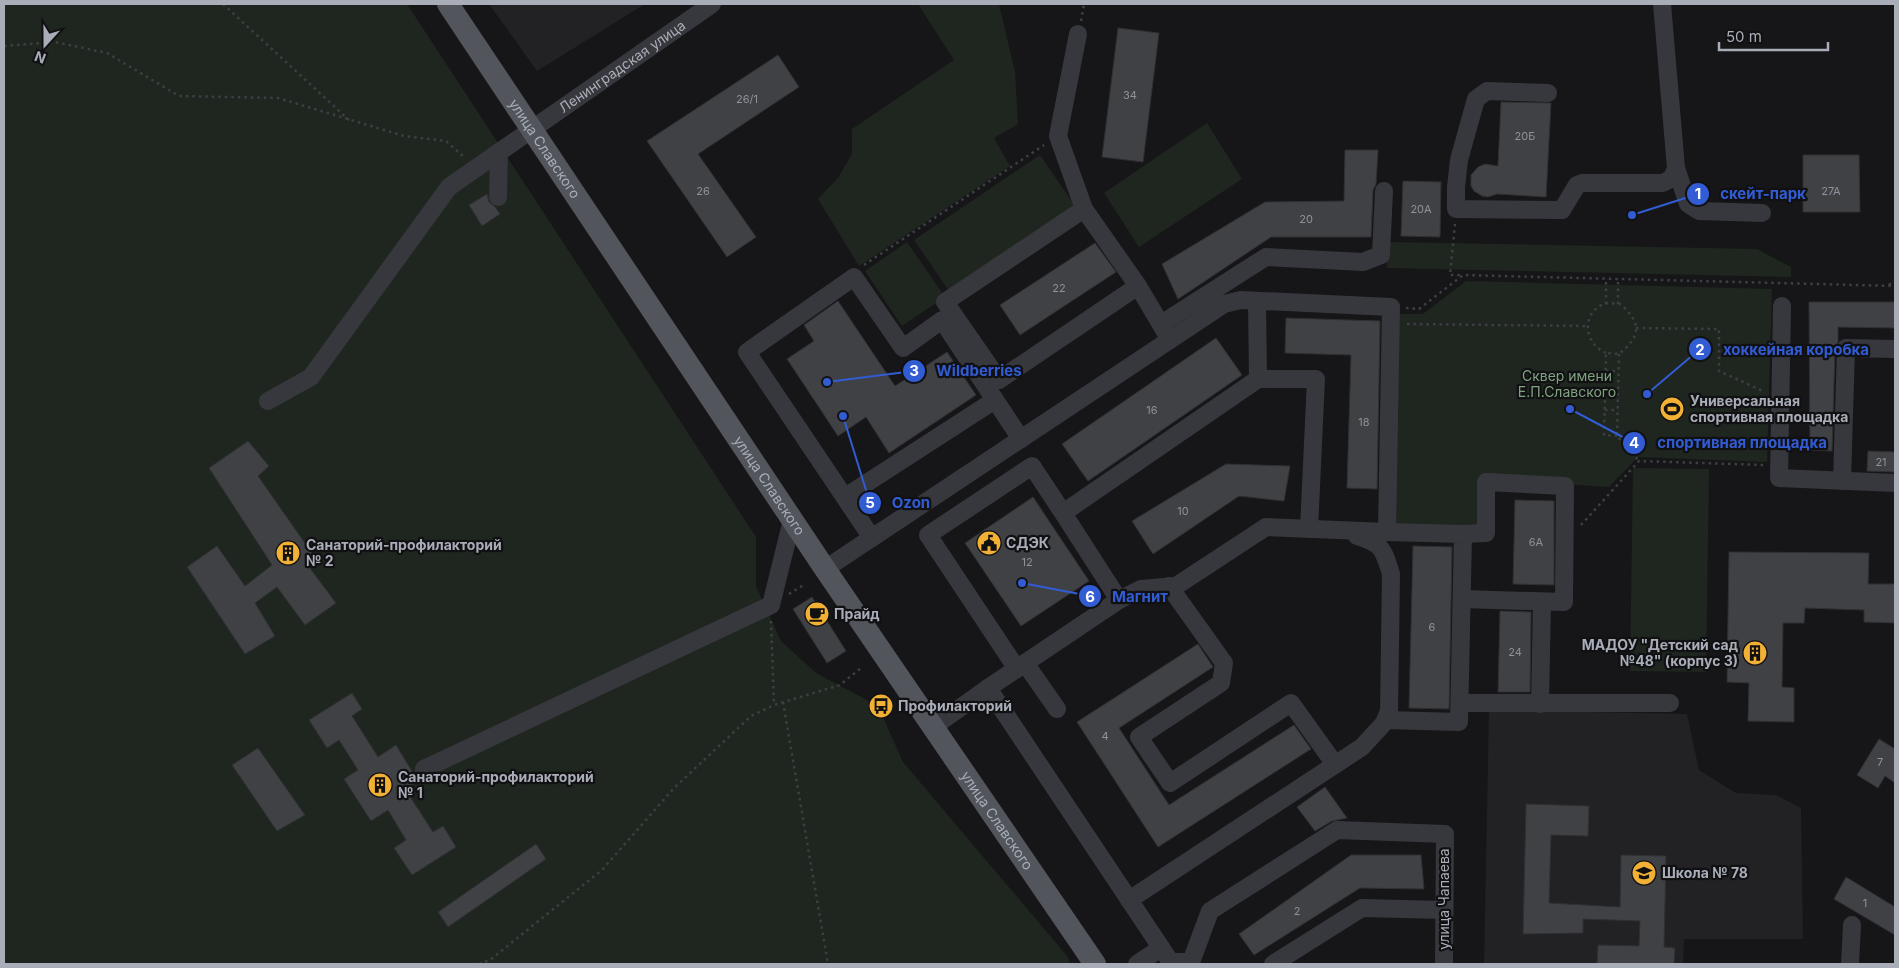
<svg xmlns="http://www.w3.org/2000/svg" width="1899" height="968" font-family="Inter,sans-serif">
	<rect width="100%" height="100%" fill="#161618"/>
	<!-- built -->
	<path fill="#222225" d="M 489,4 L 645,4 L 537,71 Z
		M 1489,710 L 1687,714 L 1699,770 L 1736,793 L 1776,795 L 1801,808 L 1803,939 L 1684,939 L 1683,964 L 1484,964 Z"/>
	<!-- green -->
	<path fill="#1e261f" d="M 4,4 L 407,4 L 756,537 L 756,586 L 781,641 L 816,673 L 878,706 L 903,762 L 1068,957 L 1070,964 L 4,964 Z
		M 918,4 L 999,4 L 1015,72 L 1018,124 L 994,138 L 1010,166 L 859,266 L 818,199 L 838,178 L 852,154 L 852,129 L 954,60 Z
		M 1207,123 L 1242,179 L 1139,247 L 1104,193 Z
		M 1040,155 L 1075,206 L 949,291 L 914,240 Z
		M 907,242 L 945,297 L 902,326 L 865,271 Z
		M 1388,242 L 1757,249 L 1791,267 L 1791,277 L 1387,268 Z
		M 1466,281 L 1772,289 L 1767,462 L 1638,457 L 1609,487 L 1480,479 L 1479,529 L 1392,527 L 1395,314 L 1423,314 Z
		M 1633,468 L 1709,469 L 1706,672 L 1630,671 Z"/>
	<!-- building -->
	<path fill="#404145" stroke="#303034" d="M 1118,28 L 1159,33 L 1143,162 L 1102,157 Z
		M 778,55 L 799,87 L 698,154 L 756,237 L 727,257 L 647,141 Z
		M 1501,102 L 1551,103 L 1546,197 L 1497,194 L 1488,197 L 1482,196 L 1474,191 L 1471,186 L 1471,175 L 1478,167 L 1485,164 L 1498,166 Z
		M 1345,150 L 1378,150 L 1376,184 L 1373,190 L 1371,237 L 1271,237 L 1178,299 L 1162,264 L 1265,202 L 1344,201 Z
		M 1803,155 L 1859,155 L 1860,212 L 1803,212 Z
		M 1403,181 L 1441,182 L 1440,237 L 1401,236 Z
		M 487,194 L 489,202 L 495,207 L 500,214 L 482,226 L 469,205 Z
		M 1095,243 L 1116,272 L 1020,335 L 1000,305 Z
		M 838,301 L 895,386 L 947,352 L 976,395 L 889,453 L 866,417 L 838,436 L 787,359 L 814,341 L 804,325 Z
		M 1809,302 L 1895,302 L 1895,328 L 1838,327 L 1838,342 L 1835,348 L 1832,451 L 1810,450 Z
		M 1286,318 L 1380,321 L 1377,489 L 1347,488 L 1351,355 L 1285,353 Z
		M 1216,338 L 1242,375 L 1088,481 L 1062,444 Z
		M 248,441 L 269,466 L 258,476 L 316,559 L 309,567 L 336,603 L 305,625 L 277,587 L 255,603 L 275,636 L 245,654 L 187,567 L 217,546 L 245,586 L 272,565 L 209,468 Z
		M 1868,451 L 1895,452 L 1895,472 L 1867,471 Z
		M 1226,464 L 1290,466 L 1284,501 L 1239,496 L 1153,554 L 1132,521 Z
		M 1033,497 L 1089,581 L 1021,626 L 965,543 Z
		M 1515,500 L 1554,501 L 1554,585 L 1513,584 Z
		M 1413,546 L 1452,547 L 1449,709 L 1409,708 Z
		M 1729,552 L 1869,553 L 1868,584 L 1895,584 L 1895,623 L 1864,622 L 1864,610 L 1805,608 L 1804,623 L 1783,623 L 1782,687 L 1794,688 L 1794,722 L 1748,721 L 1749,683 L 1727,682 Z
		M 812,597 L 846,651 L 827,663 L 793,609 Z
		M 1500,611 L 1531,612 L 1530,692 L 1498,692 Z
		M 1198,644 L 1213,667 L 1119,728 L 1169,805 L 1294,725 L 1311,749 L 1158,847 L 1077,722 Z
		M 352,693 L 362,709 L 352,716 L 378,757 L 396,745 L 418,781 L 405,789 L 433,832 L 443,826 L 456,847 L 412,875 L 394,848 L 406,840 L 388,810 L 371,821 L 344,779 L 358,770 L 339,740 L 327,748 L 309,720 Z
		M 1879,739 L 1895,749 L 1895,783 L 1885,776 L 1878,788 L 1857,775 Z
		M 258,748 L 305,815 L 277,831 L 232,765 Z
		M 1325,787 L 1347,818 L 1332,821 L 1315,831 L 1297,807 Z
		M 1526,804 L 1589,806 L 1588,836 L 1551,835 L 1549,903 L 1620,907 L 1621,855 L 1666,856 L 1664,947 L 1675,948 L 1674,964 L 1597,964 L 1598,945 L 1639,946 L 1640,921 L 1583,919 L 1583,933 L 1523,934 Z
		M 536,844 L 546,859 L 448,927 L 438,912 Z
		M 1351,855 L 1421,855 L 1424,889 L 1360,888 L 1254,955 L 1239,934 Z
		M 1846,877 L 1895,907 L 1895,935 L 1834,899 Z"/>
	<g fill="none" stroke-linecap="round" stroke-linejoin="round">
		<!-- path -->
		<path stroke="#3d3f44" stroke-width="2.5" stroke-dasharray="2.5 4" stroke-linecap="butt" d="M 223,4 L 349,120
			M 1081,21 L 1084,4
			M 4,46 L 55,42 L 107,53 L 179,96 L 278,98 L 404,136 L 446,141 L 465,158
			M 1455,224 L 1450,275 L 1461,275
			M 864,265 L 1044,145
			M 1889,285 L 1895,280
			M 1606,304 L 1606,278
			M 1618,304 L 1618,279
			M 1406,308 L 1419,309 L 1463,275 L 1895,286
			M 1407,324 L 1588,326
			M 1636,328 L 1719,329 L 1719,371 L 1765,392
			M 1606,353 C 1602,351 1597,348 1594,344 C 1583,331 1587,310 1604,304 C 1608,302 1615,304 1620,304 C 1642,323 1641,336 1619,354 L 1606,353 L 1604,435 L 1617,436
			M 1619,354 L 1617,436 L 1639,461
			M 1606,371 L 1618,371
			M 1605,389 L 1618,389
			M 1605,410 L 1618,410
			M 1581,525 L 1639,461 L 1764,465
			M 789,594 L 805,584
			M 771,621 L 774,705
			M 783,702 L 828,964
			M 479,964 L 490,960 L 602,870 L 674,788 L 751,716 L 774,705 L 840,685 L 861,668"/>
		<!-- minor -->
		<g stroke="#37383d" stroke-width="18">
			<path d="M 1078,34 L 1058,136 L 1084,209"/>
			<path d="M 1548,93 L 1487,91 L 1476,99 L 1459,160 L 1456,187 L 1456,209 L 1562,210 L 1577,185 L 1582,183 L 1663,183 L 1672,178 L 1676,168 L 1662,4"/>
			<path d="M 1676,168 L 1688,204 L 1699,211 L 1762,213"/>
			<path d="M 498,197 L 499,152"/>
			<path d="M 1138,286 L 1084,209 L 945,302 L 999,380 L 1138,286 L 1170,340"/>
			<path d="M 1257,302 L 1258,379 L 1316,379 L 1309,529"/>
			<path d="M 1782,306 L 1779,478 L 1895,483"/>
			<path d="M 1161,324 L 1266,257 L 1363,262 L 1381,255 L 1384,191"/>
			<path id="s1" d="M 268,401 L 311,377 L 449,187 L 712,4"/>
			<path d="M 1842,481 L 1846,348 L 1895,349"/>
			<path d="M 845,497 L 995,400"/>
			<path d="M 1063,513 L 1119,600"/>
			<path d="M 872,538 L 747,352 L 854,277 L 903,348 L 942,320 L 1021,439"/>
			<path d="M 825,569 L 1224,304 L 1241,300 L 1391,307 L 1387,532 L 1266,527 L 1176,586 L 1141,589 L 1119,600 L 988,688"/>
			<path d="M 1169,586 L 1224,663 L 1221,683 L 1139,737 L 1170,783 L 1291,703 L 1334,763"/>
			<path d="M 1462,599 L 1564,602 L 1565,486 L 1486,482 L 1486,533 L 1463,534"/>
			<path d="M 1025,663 L 1057,709"/>
			<path d="M 1017,669 L 928,535 L 1032,466 L 1063,513 L 1258,379"/>
			<path d="M 1460,703 L 1670,703"/>
			<path d="M 1540,704 L 1542,602"/>
			<path d="M 1386,720 L 1459,722 L 1463,534 L 1387,532"/>
			<path d="M 933,727 L 988,688 L 1172,964"/>
			<path d="M 424,769 L 771,605 L 792,520"/>
			<path d="M 1129,900 L 1362,747 L 1384,723 L 1389,711 L 1391,574 C 1383,549 1383,544 1357,536"/>
			<path d="M 1171,962 L 1191,962 L 1210,911 L 1337,830 L 1445,834 L 1444,964"/>
			<path d="M 1137,964 L 1161,948"/>
			<path d="M 1273,964 L 1362,908 L 1444,910"/>
			<path d="M 1850,964 L 1852,925"/>
		</g>
		<!-- major -->
		<path stroke="#53555c" stroke-width="22" id="s2" d="M 448,4 L 825,569 L 1095,964"/>
	</g>
	<!-- icons -->
	<defs>
		<symbol id="stadium-disc" viewBox="-11 -11 22 22"><circle r="9.5" fill="#f2b134" stroke="#111113"/><path d="M0-5a6.5 5 0 1 0 0 10a6.5 5 0 1 0 0-10ZM-3.5-1.8h7v3.6h-7Z" fill="#111"/></symbol>
		<symbol id="civic-disc" viewBox="-11 -11 22 22"><circle r="9.5" fill="#f2b134" stroke="#111113"/><path d="M-.6-6.5H3V-4.5H.6V-3L4-1V1h2V6H-6V1h2V-1L-.6-3ZM-1.2 2.5V6h2.4V2.5Z" fill="#111"/></symbol>
		<symbol id="building-disc" viewBox="-11 -11 22 22"><circle r="9.5" fill="#f2b134" stroke="#111113"/><path d="M-4-6H4V6H1V3H-1V6H-4ZM-2.5-4.3h1.7v1.8h-1.7ZM.8-4.3h1.7v1.8H.8ZM-2.5-1h1.7V.8h-1.7ZM.8-1h1.7V.8H.8Z" fill="#111"/></symbol>
		<symbol id="cafe-disc" viewBox="-11 -11 22 22"><circle r="9.5" fill="#f2b134" stroke="#111113"/><path d="M-5.5-4.5H6V0H3Q3 3.5 0 3.5H-2.5Q-5.5 3.5-5.5 0ZM3-3.2v2h1.7v-2ZM-6 4.5H4V6H-6Z" fill="#111"/></symbol>
		<symbol id="bus-disc" viewBox="-11 -11 22 22"><circle r="9.5" fill="#f2b134" stroke="#111113"/><path d="M-5-6H5V4H4V6H2V4H-2V6H-4V4H-5ZM-3.5-4V0h7V-4ZM-3.5 1.2v1.5H-2V1.2ZM2 1.2v1.5H3.5V1.2Z" fill="#111"/></symbol>
		<symbol id="school-disc" viewBox="-11 -11 22 22"><circle r="9.5" fill="#f2b134" stroke="#111113"/><path d="M0-5L7-2L0 1L-7-2ZM-4 1L0 2.5L4 1V4Q0 6-4 4Z" fill="#111"/></symbol>
	</defs>
	<g fill-rule="evenodd">
		<use href="#stadium-disc" x="1658" y="395" width="28" height="28"/>
		<use href="#civic-disc" x="975" y="529" width="28" height="28"/>
		<use href="#building-disc" x="274" y="539" width="28" height="28"/>
		<use href="#cafe-disc" x="803" y="600" width="28" height="28"/>
		<use href="#building-disc" x="1741" y="639" width="28" height="28"/>
		<use href="#bus-disc" x="867" y="692" width="28" height="28"/>
		<use href="#building-disc" x="366" y="771" width="28" height="28"/>
		<use href="#school-disc" x="1630" y="859" width="28" height="28"/>
	</g>
	<g text-anchor="middle" stroke-width="4.5" stroke-linejoin="round" paint-order="stroke">
		<!-- number labels -->
		<g font-size="11" fill="#8e929b">
			<text x="1130" y="99">34</text>
			<text x="747" y="103">26/1</text>
			<text x="1525" y="140">20Б</text>
			<text x="703" y="195">26</text>
			<text x="1831" y="195">27А</text>
			<text x="1421" y="213">20А</text>
			<text x="1306" y="223">20</text>
			<text x="1059" y="292">22</text>
			<text x="1152" y="414">16</text>
			<text x="1364" y="426">18</text>
			<text x="1881" y="466">21</text>
			<text x="1183" y="515">10</text>
			<text x="1536" y="546">6А</text>
			<text x="1027" y="566">12</text>
			<text x="1432" y="631">6</text>
			<text x="1515" y="656">24</text>
			<text x="1105" y="740">4</text>
			<text x="1880" y="766">7</text>
			<text x="1865" y="907">1</text>
			<text x="1297" y="915">2</text>
		</g>
		<!-- street labels -->
		<g font-size="14" fill="#a8adb8" stroke="#111113">
			<text dy="5" stroke="none"><textPath href="#s1" startOffset="495">Ленинградская улица</textPath></text>
			<text dy="5" stroke="none"><textPath href="#s2" startOffset="174">улица Славского</textPath></text>
			<text dy="5" stroke="none"><textPath href="#s2" startOffset="579">улица Славского</textPath></text>
			<text dy="5" stroke="none"><textPath href="#s2" startOffset="984">улица Славского</textPath></text>
			<text transform="translate(1444 899) rotate(-90)" y="5">улица Чапаева</text>
		</g>
		<!-- park labels -->
		<g font-size="14" fill="#7fa381" stroke="#111113">
			<text x="1567" y="381">Сквер имени<tspan x="1567" dy="16">Е.П.Славского</tspan></text>
		</g>
		<!-- poi labels -->
		<g font-size="14" font-weight="bold" fill="#a8adb8" stroke="#111113" text-anchor="start">
			<text x="1690" y="406">Универсальная<tspan x="1690" dy="16">спортивная площадка</tspan></text>
			<text x="1006" y="548">СДЭК</text>
			<text x="306" y="550">Санаторий-профилакторий<tspan x="306" dy="16">№ 2</tspan></text>
			<text x="834" y="619">Прайд</text>
			<text x="1738" y="650" text-anchor="end">МАДОУ "Детский сад<tspan x="1738" dy="16">№48" (корпус 3)</tspan></text>
			<text x="898" y="711">Профилакторий</text>
			<text x="398" y="782">Санаторий-профилакторий<tspan x="398" dy="16">№ 1</tspan></text>
			<text x="1662" y="878">Школа № 78</text>
		</g>
	</g>
	<!-- callouts -->
	<path fill="none" stroke="#325cd3" stroke-width="2" d="M1632 215L1698 194M1647 394L1700 349M827 382L914 371M1570 409L1634 443M843 416L870 503M1022 583L1090 596"/>
	<g fill="#325cd3" stroke="#111113" stroke-width="2">
		<circle cx="1632" cy="215" r="5"/>
		<circle cx="1647" cy="394" r="5"/>
		<circle cx="827" cy="382" r="5"/>
		<circle cx="1570" cy="409" r="5"/>
		<circle cx="843" cy="416" r="5"/>
		<circle cx="1022" cy="583" r="5"/>
		<circle cx="1698" cy="194" r="12"/>
		<circle cx="1700" cy="349" r="12"/>
		<circle cx="914" cy="371" r="12"/>
		<circle cx="1634" cy="443" r="12"/>
		<circle cx="870" cy="503" r="12"/>
		<circle cx="1090" cy="596" r="12"/>
	</g>
	<g font-size="15" text-anchor="middle" font-weight="bold" fill="#fff">
		<text x="1698" y="199">1</text>
		<text x="1700" y="355">2</text>
		<text x="914" y="376">3</text>
		<text x="1634" y="448">4</text>
		<text x="870" y="508">5</text>
		<text x="1090" y="602">6</text>
	</g>
	<g font-size="15" text-anchor="middle" font-weight="bold" fill="#325cd3" stroke="#111113" stroke-width="4.5" stroke-linejoin="round" paint-order="stroke">
		<text x="1763" y="199">скейт-парк</text>
		<text x="1796" y="355">хоккейная коробка</text>
		<text x="979" y="376">Wildberries</text>
		<text x="1742" y="448">спортивная площадка</text>
		<text x="911" y="508">Ozon</text>
		<text x="1140" y="602">Магнит</text>
	</g>
	<!-- border -->
	<rect width="1899" height="968" fill="none" stroke="#a8adb8" stroke-width="10"/>
	<!-- north arrow -->
	<g transform="translate(45 45) rotate(201)" stroke="#111113" stroke-width="4" paint-order="stroke">
	<path d="M0-4L9 19L0 12L-9 19Z" fill="#a8adb8"/>
	<text y="-8" font-size="14" font-weight="bold" text-anchor="middle" fill="#a8adb8">N</text>
	</g>
	<!-- scale -->
	<path d="M1719 42v8h109v-8" fill="none" stroke="#a8adb8" stroke-width="2.5"/>
	<text x="1726" y="42" font-size="15" fill="#a8adb8" stroke="#111113" stroke-width="4" paint-order="stroke">50 m</text>
</svg>
